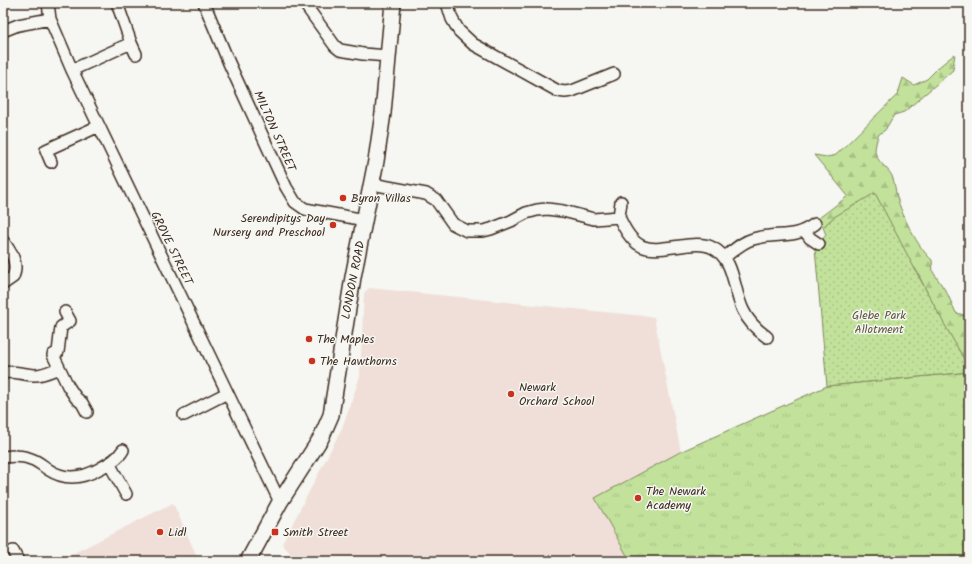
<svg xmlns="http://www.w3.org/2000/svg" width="972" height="564" font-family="Kalam,sans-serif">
	<defs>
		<pattern id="forest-firs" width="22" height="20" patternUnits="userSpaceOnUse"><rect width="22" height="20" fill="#c2e29b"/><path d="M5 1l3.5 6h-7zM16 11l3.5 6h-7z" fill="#a8c285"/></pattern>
		<pattern id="park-tufts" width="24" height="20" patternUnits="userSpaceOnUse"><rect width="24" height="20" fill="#c2e29b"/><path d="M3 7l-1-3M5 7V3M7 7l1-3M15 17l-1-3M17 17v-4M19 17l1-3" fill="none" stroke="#a8c285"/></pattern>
		<pattern id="garden-dots" width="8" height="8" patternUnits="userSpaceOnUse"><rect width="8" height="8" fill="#c2e29b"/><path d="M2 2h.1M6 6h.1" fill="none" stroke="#a8c285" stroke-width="1.8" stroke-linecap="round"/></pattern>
	</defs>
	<rect width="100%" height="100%" fill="#f6f6f2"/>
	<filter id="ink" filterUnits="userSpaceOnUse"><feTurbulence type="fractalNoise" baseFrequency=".025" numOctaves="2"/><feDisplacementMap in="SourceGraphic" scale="8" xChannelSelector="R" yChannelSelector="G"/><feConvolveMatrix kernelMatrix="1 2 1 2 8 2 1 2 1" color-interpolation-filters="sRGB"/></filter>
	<g filter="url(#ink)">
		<!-- built -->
		<path fill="#f0dfd8" d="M 369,288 L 654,317 L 681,452 L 827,386 L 969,372 L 969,561 L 297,561 L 282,544 L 342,428 L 360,376 L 364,293 Z
			M 173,503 L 199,561 L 66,561 L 64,558 Z"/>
		<!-- forest -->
		<path fill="url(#forest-firs)" stroke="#7e865c" d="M 955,54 L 954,60 L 953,70 L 904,112 L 894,115 L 885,130 L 878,135 C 877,140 875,146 875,151 C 877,163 887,166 892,176 C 895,183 895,190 897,197 C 902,216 918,248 932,260 L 933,272 L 947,293 L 956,313 L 968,316 L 969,368 L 942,322 L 915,268 L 834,217 L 823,227 L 819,218 L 848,196 L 814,155 L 827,157 L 836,155 L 898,94 L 903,78 L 914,85 L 927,79 L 940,66 Z"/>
		<!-- park -->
		<path fill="url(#park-tufts)" stroke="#7e865c" d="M 969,372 L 969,561 L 630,561 L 595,498 L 680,452 L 827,386 Z"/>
		<!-- garden -->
		<path fill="url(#garden-dots)" stroke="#7e865c" d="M 875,193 C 906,252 936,311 969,368 L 969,372 L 827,386 L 815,248 L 826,235 L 823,227 L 834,217 Z"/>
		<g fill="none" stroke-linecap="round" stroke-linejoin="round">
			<defs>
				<path id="street" d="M 48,3 L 50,19 L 72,70 L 280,502
					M 204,3 L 229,63 L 286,187 L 295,202 L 305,209 L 365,220
					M 304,3 L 335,46 L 340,50 L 363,54 L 388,56
					M 447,3 L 452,19 L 459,31 L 473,44 L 558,91 L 565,92 L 572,91 L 614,74
					M 3,31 L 18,25 L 50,19
					M 131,43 L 136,54
					M 72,70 L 131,43 L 117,3
					M 51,162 L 46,150 L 99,126
					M 372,184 L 426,194 L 436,200 L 453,224 L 467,231 L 483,231 L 491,229 L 511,221 L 526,213 L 537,210 L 547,209 L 563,211 L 594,219 L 619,217 C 637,258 652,249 689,245 C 698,244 706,244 713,248 C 735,259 733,290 743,310 C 748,321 757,330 767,337
					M 619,217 L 621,202
					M 805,231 L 810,238 L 819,244
					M 3,241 C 11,252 19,263 13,277 L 3,284
					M 725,257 C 734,250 742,242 753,239 C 778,231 791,241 815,224
					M 65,312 L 70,321 L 61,327 L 58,352 L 53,355 L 68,386 L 76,398 L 82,403 L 87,412
					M 3,373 C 14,370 24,375 35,375 C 43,375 51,371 59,368
					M 184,415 L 227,393
					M 3,457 C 12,456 22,455 31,459 C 38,461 43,466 49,470 C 66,481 83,478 99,469 C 108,464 118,459 123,450
					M 109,463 L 126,494
					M 13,551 L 18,561"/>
				<path id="secondary" d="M 248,561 L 280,502 L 321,438 L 331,415 L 353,277 L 376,161 L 383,113 L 393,3"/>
			</defs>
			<!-- street casing -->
			<use href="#street" stroke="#3b2a1e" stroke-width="14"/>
			<!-- secondary casing -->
			<use href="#secondary" stroke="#3b2a1e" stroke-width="18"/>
			<!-- street -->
			<use href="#street" stroke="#f6f6f2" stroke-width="11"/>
			<!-- secondary -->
			<use href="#secondary" stroke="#f6f6f2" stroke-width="15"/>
		</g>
	</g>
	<!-- markers -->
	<g fill="#c8321e" stroke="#f6f6f2" stroke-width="1.5">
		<circle cx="343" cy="198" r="4"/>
		<circle cx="333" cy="225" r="4"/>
		<circle cx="309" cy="339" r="4"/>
		<circle cx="312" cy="361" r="4"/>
		<circle cx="511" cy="394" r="4"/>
		<circle cx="638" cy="498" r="4"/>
		<circle cx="160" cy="532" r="4"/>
		<rect x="271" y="528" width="8" height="8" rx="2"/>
	</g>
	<g text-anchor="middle" stroke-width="3" stroke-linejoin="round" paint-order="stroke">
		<!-- street labels -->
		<g font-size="12" fill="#3b2a1e" stroke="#f6f6f2">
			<text transform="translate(275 131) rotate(66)" y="4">MILTON STREET</text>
			<text transform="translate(172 248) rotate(64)" y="4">GROVE STREET</text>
			<text transform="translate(353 280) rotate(-79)" y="4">LONDON ROAD</text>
		</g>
		<!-- poi labels -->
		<g font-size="12" fill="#3b2a1e" stroke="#f6f6f2" text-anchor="start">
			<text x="351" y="202">Byron Villas</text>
			<text x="325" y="222" text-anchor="end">Serendipitys Day<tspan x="325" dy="14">Nursery and Preschool</tspan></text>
			<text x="317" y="343">The Maples</text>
			<text x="320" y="365">The Hawthorns</text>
			<text x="519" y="391">Newark<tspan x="519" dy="14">Orchard School</tspan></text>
			<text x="646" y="495">The Newark<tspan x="646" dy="14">Academy</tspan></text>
			<text x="168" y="536">Lidl</text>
			<text x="283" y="536">Smith Street</text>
		</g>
		<!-- park labels -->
		<g font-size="12" fill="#5d583d" stroke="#f6f6f2">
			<text x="879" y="319">Glebe Park<tspan x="879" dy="14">Allotment</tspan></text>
		</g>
	</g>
	<!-- margin -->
	<rect width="972" height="564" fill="none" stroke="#f6f6f2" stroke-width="16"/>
	<rect x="8" y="8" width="956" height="548" fill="none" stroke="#3b2a1e" stroke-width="1.5" filter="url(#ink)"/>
</svg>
